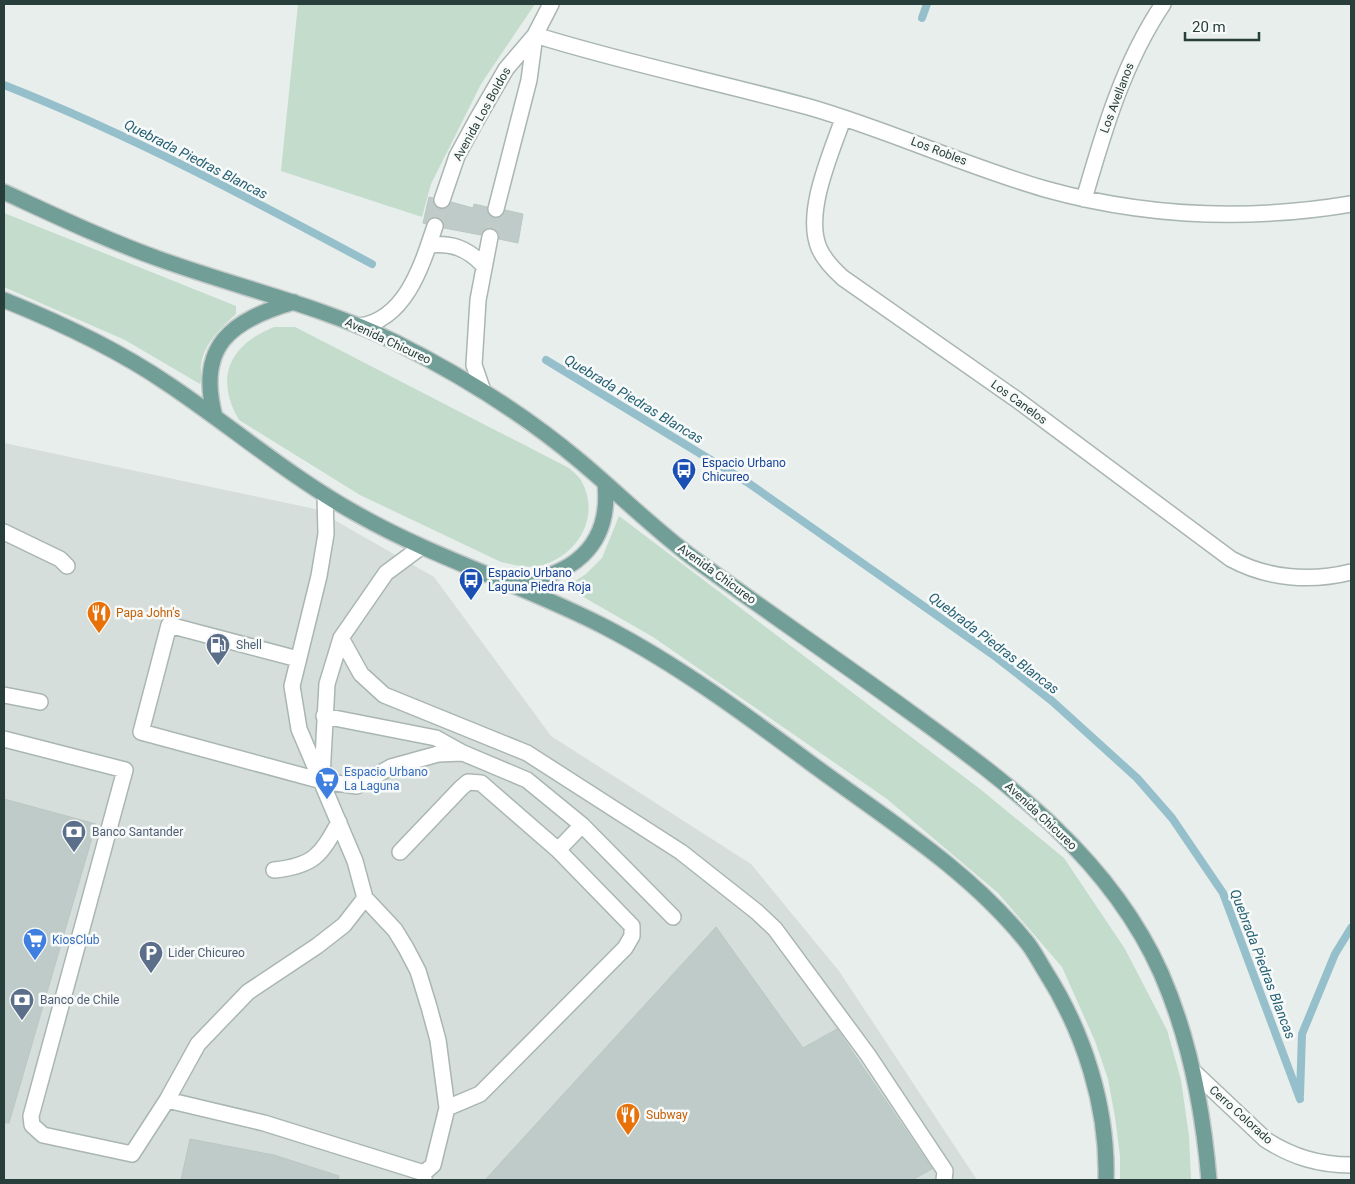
<svg xmlns="http://www.w3.org/2000/svg" width="1355" height="1184" font-family="Roboto,sans-serif">
	<rect width="100%" height="100%" fill="#e7eeeb"/>
	<!-- built -->
	<path fill="#d5deda" d="M 4,443 L 315,509 L 434,577 L 551,736 L 751,864 L 839,971 L 977,1180 L 4,1180 Z"/>
	<!-- green -->
	<path fill="#c3dccc" d="M 298,4 L 535,4 L 481,84 L 431,184 L 422,217 L 281,171 Z
		M 4,213 L 236,306 L 236,314 C 221,328 204,343 201,365 C 200,372 203,378 200,384 L 125,340 L 4,287 Z
		M 274,327 L 295,327 L 569,468 C 573,472 580,477 582,482 C 600,516 579,554 543,565 C 530,569 514,565 501,562 L 360,495 L 239,420 C 214,377 230,345 274,327 Z
		M 619,516 L 980,789 L 1064,858 L 1125,949 L 1167,1030 L 1181,1080 L 1189,1136 L 1191,1180 L 1120,1180 L 1120,1156 L 1115,1117 L 1108,1079 L 1095,1041 L 1062,967 L 998,893 L 887,799 L 653,637 L 566,587 L 586,574 L 602,558 Z"/>
	<g fill="none" stroke-linecap="round" stroke-linejoin="round">
		<!-- stream -->
		<path stroke="#96bfcc" stroke-width="8" d="M 922,18 L 927,4
			M 4,85 C 131,135 251,199 372,264
			M 546,360 L 747,482 L 996,657 L 1052,701 L 1137,778 L 1172,818 L 1223,893 L 1300,1099
			M 1300,1095 L 1302,1034 L 1335,954 L 1351,928"/>
	</g>
	<!-- building -->
	<path fill="#bfcbc8" stroke="#bac7c3" d="M 429,197 L 433,198 L 435,206 L 439,209 L 448,207 L 451,202 L 473,208 L 474,204 L 487,207 L 489,215 L 494,218 L 502,216 L 505,210 L 523,214 L 518,243 L 499,239 L 499,233 L 492,228 L 486,228 L 481,235 L 444,228 L 442,220 L 437,217 L 433,217 L 426,224 L 423,223 Z
		M 4,799 L 96,824 L 9,1123 L 4,1123 Z
		M 716,927 L 803,1048 L 837,1029 L 932,1169 L 912,1180 L 485,1180 Z
		M 190,1139 L 274,1155 L 339,1176 L 338,1180 L 181,1180 Z"/>
	<g fill="none" stroke-linecap="round" stroke-linejoin="round">
		<!-- minor-tunnel -->
		<path stroke="#c1cbc8" stroke-width="15" stroke-dasharray="15 8" stroke-linecap="butt" d="M 435,226 L 442,200
			M 490,237 L 496,209"/>
		<defs>
			<path id="minor" d="M 535,35 C 625,63 718,82 809,107 C 889,130 965,166 1045,189 C 1145,217 1249,221 1351,204
				M 843,119 C 831,153 804,213 819,248 C 824,260 833,269 843,278 L 1016,399 L 1231,559 C 1268,579 1311,582 1351,572
				M 1084,199 C 1104,130 1123,64 1163,4
				M 442,200 L 457,156 L 476,121 L 506,69 L 535,35 L 551,4
				M 496,209 L 529,80 L 535,35
				M 429,245 C 452,243 467,248 483,265
				M 360,326 C 406,319 422,265 435,226
				M 483,391 L 474,365 L 478,300 L 490,237
				M 325,495 L 326,534 L 319,576 L 292,686 L 299,729 L 355,861 L 365,898 L 395,930 L 406,948 L 418,971 L 429,1007 L 438,1040 L 447,1108 L 433,1165 L 424,1173 L 424,1180
				M 4,532 L 60,559 L 67,566
				M 341,638 L 361,674 L 384,695 L 527,753 L 681,852 L 757,912 L 775,929 L 868,1055 L 945,1171 L 944,1180
				M 298,659 L 169,625 L 141,732 L 322,781 L 357,786 L 391,767 L 438,754 L 463,753
				M 4,695 L 40,702
				M 324,716 L 436,738 L 463,753 L 527,780 L 582,825 L 673,917
				M 4,739 L 125,770 L 31,1116 L 32,1125 L 43,1135 L 132,1154 L 167,1100 L 198,1044 L 248,992 L 317,946 L 344,925 L 365,898
				M 322,777 L 327,684 L 341,638 L 386,573 L 421,547
				M 558,850 L 582,825
				M 400,852 L 461,788 L 468,782 L 481,783 L 558,850 L 632,926 L 632,936 L 625,948 L 480,1094 L 447,1108
				M 274,870 C 314,866 321,855 339,822
				M 1193,1071 L 1266,1140 C 1293,1157 1319,1165 1351,1165
				M 167,1100 L 264,1123 L 424,1173"/>
			<path id="major" d="M 4,192 C 56,216 108,241 162,260 C 240,288 321,306 395,342 C 461,375 524,414 581,462 C 619,494 653,528 693,558 C 766,611 841,662 914,715 C 1012,786 1110,859 1161,973 C 1190,1039 1203,1109 1209,1180
				M 4,300 C 61,323 117,349 168,384 C 231,426 290,477 357,514 C 436,559 524,585 605,627 C 682,667 751,719 820,770 C 891,822 969,871 1025,940 C 1033,949 1038,960 1045,971 C 1084,1032 1108,1107 1106,1180
				M 215,417 C 196,346 231,320 294,302
				M 510,584 C 570,577 612,548 605,483"/>
		</defs>
		<!-- minor casing -->
		<use href="#minor" stroke="#aab6b2" stroke-width="18"/>
		<!-- major casing -->
		<use href="#major" stroke="#c3c9c8" stroke-width="18"/>
		<!-- minor -->
		<use href="#minor" stroke="#fff" stroke-width="15"/>
		<!-- major -->
		<use href="#major" stroke="#719e96" stroke-width="15"/>
	</g>
	<!-- icons -->
	<defs>
		<symbol id="bus-pin" viewBox="-11 -11 22 30"><path d="M0 17L-7.5 6A9.5 9.5 0 1 1 7.5 6Z" fill="#1a4fb4" stroke="#f7faf9"/><path d="M-5-6H5V4H4V6H2V4H-2V6H-4V4H-5ZM-3.5-4V0h7V-4ZM-3.5 1.2v1.5H-2V1.2ZM2 1.2v1.5H3.5V1.2Z" fill="#fff"/></symbol>
		<symbol id="restaurant-pin" viewBox="-11 -11 22 30"><path d="M0 17L-7.5 6A9.5 9.5 0 1 1 7.5 6Z" fill="#e8710a" stroke="#f7faf9"/><path d="M-5-6h1v4h1v-4h1v4h1v-4h1v5L-1.5 .5V6h-2V.5L-5-1ZM5-6V6H3V1.5H1.5Q1.5-4 5-6Z" fill="#fff"/></symbol>
		<symbol id="fuel-pin" viewBox="-11 -11 22 30"><path d="M0 17L-7.5 6A9.5 9.5 0 1 1 7.5 6Z" fill="#5c6f8a" stroke="#f7faf9"/><path d="M-5.5-6h7V0h2V4h1.3V-2.5L3-4.5l.8-.8L6-3V5H2.5V1h-1V6h-7ZM-4.2-4.7v3.2H.2V-4.7Z" fill="#fff"/></symbol>
		<symbol id="supermarket-pin" viewBox="-11 -11 22 30"><path d="M0 17L-7.5 6A9.5 9.5 0 1 1 7.5 6Z" fill="#3f7fe0" stroke="#f7faf9"/><path d="M-6-5.5h2.5l.6 2H6L4.5 2H-2.5L-4.4-4H-6ZM-1.5 3.2a1.3 1.3 0 1 0 .1 0ZM3 3.2a1.3 1.3 0 1 0 .1 0Z" fill="#fff"/></symbol>
		<symbol id="bank-pin" viewBox="-11 -11 22 30"><path d="M0 17L-7.5 6A9.5 9.5 0 1 1 7.5 6Z" fill="#5c6f8a" stroke="#f7faf9"/><path d="M-6-4H6V4H-6ZM0-2.3a2.3 2.3 0 1 0 0 4.6a2.3 2.3 0 1 0 0-4.6Z" fill="#fff"/></symbol>
		<symbol id="parking-pin" viewBox="-11 -11 22 30"><path d="M0 17L-7.5 6A9.5 9.5 0 1 1 7.5 6Z" fill="#5c6f8a" stroke="#f7faf9"/><path d="M-3.5-5.5H1a3.5 3.5 0 0 1 0 7H-1V5.5H-3.5ZM-1-3.4V-.6H.8a1.4 1.4 0 0 0 0-2.8Z" fill="#fff"/></symbol>
	</defs>
	<g fill-rule="evenodd">
		<use href="#bus-pin" x="670" y="456" width="28" height="38"/>
		<use href="#bus-pin" x="457" y="566" width="28" height="38"/>
		<use href="#restaurant-pin" x="85" y="599" width="28" height="38"/>
		<use href="#fuel-pin" x="204" y="631" width="28" height="38"/>
		<use href="#supermarket-pin" x="313" y="765" width="28" height="38"/>
		<use href="#bank-pin" x="60" y="818" width="28" height="38"/>
		<use href="#supermarket-pin" x="21" y="926" width="28" height="38"/>
		<use href="#parking-pin" x="137" y="939" width="28" height="38"/>
		<use href="#bank-pin" x="8" y="986" width="28" height="38"/>
		<use href="#restaurant-pin" x="614" y="1101" width="28" height="38"/>
	</g>
	<g text-anchor="middle" stroke-width="5" stroke-linejoin="round" paint-order="stroke">
		<!-- street labels -->
		<g font-size="12" fill="#273e3a" stroke="#f7faf9">
			<text transform="translate(1117 98) rotate(-69)" y="4">Los Avellanos</text>
			<text transform="translate(482 114) rotate(-61)" y="4">Avenida Los Boldos</text>
			<text transform="translate(939 151) rotate(21)" y="4">Los Robles</text>
			<text transform="translate(388 341) rotate(25)" y="4">Avenida Chicureo</text>
			<text transform="translate(1019 402) rotate(36)" y="4">Los Canelos</text>
			<text transform="translate(717 574) rotate(36)" y="4">Avenida Chicureo</text>
			<text transform="translate(1041 816) rotate(43)" y="4">Avenida Chicureo</text>
			<text transform="translate(1241 1115) rotate(42)" y="4">Cerro Colorado</text>
		</g>
		<!-- transit labels -->
		<g font-size="12" fill="#164399" stroke="#f7faf9" text-anchor="start">
			<text x="702" y="467">Espacio Urbano<tspan x="702" dy="14">Chicureo</tspan></text>
			<text x="488" y="577">Espacio Urbano<tspan x="488" dy="14">Laguna Piedra Roja</tspan></text>
		</g>
		<!-- food labels -->
		<g font-size="12" fill="#c56008" stroke="#f7faf9" text-anchor="start">
			<text x="116" y="617">Papa John's</text>
			<text x="646" y="1119">Subway</text>
		</g>
		<!-- service labels -->
		<g font-size="12" fill="#4e5e75" stroke="#f7faf9" text-anchor="start">
			<text x="236" y="649">Shell</text>
			<text x="92" y="836">Banco Santander</text>
			<text x="168" y="957">Lider Chicureo</text>
			<text x="40" y="1004">Banco de Chile</text>
		</g>
		<!-- shop labels -->
		<g font-size="12" fill="#366cbe" stroke="#f7faf9" text-anchor="start">
			<text x="344" y="776">Espacio Urbano<tspan x="344" dy="14">La Laguna</tspan></text>
			<text x="52" y="944">KiosClub</text>
		</g>
		<!-- water labels -->
		<g font-size="14" font-style="italic" fill="#276175" stroke="#f7faf9">
			<text transform="translate(196 159) rotate(27)" y="5">Quebrada Piedras Blancas</text>
			<text transform="translate(634 399) rotate(31)" y="5">Quebrada Piedras Blancas</text>
			<text transform="translate(994 643) rotate(37)" y="5">Quebrada Piedras Blancas</text>
			<text transform="translate(1263 964) rotate(69)" y="5">Quebrada Piedras Blancas</text>
		</g>
	</g>
	<!-- border -->
	<rect width="1355" height="1184" fill="none" stroke="#273e3a" stroke-width="10"/>
	<!-- scale -->
	<path d="M1185 32v8h74v-8" fill="none" stroke="#273e3a" stroke-width="2.5"/>
	<text x="1192" y="32" font-size="15" fill="#273e3a" stroke="#f7faf9" stroke-width="4" paint-order="stroke">20 m</text>
</svg>
